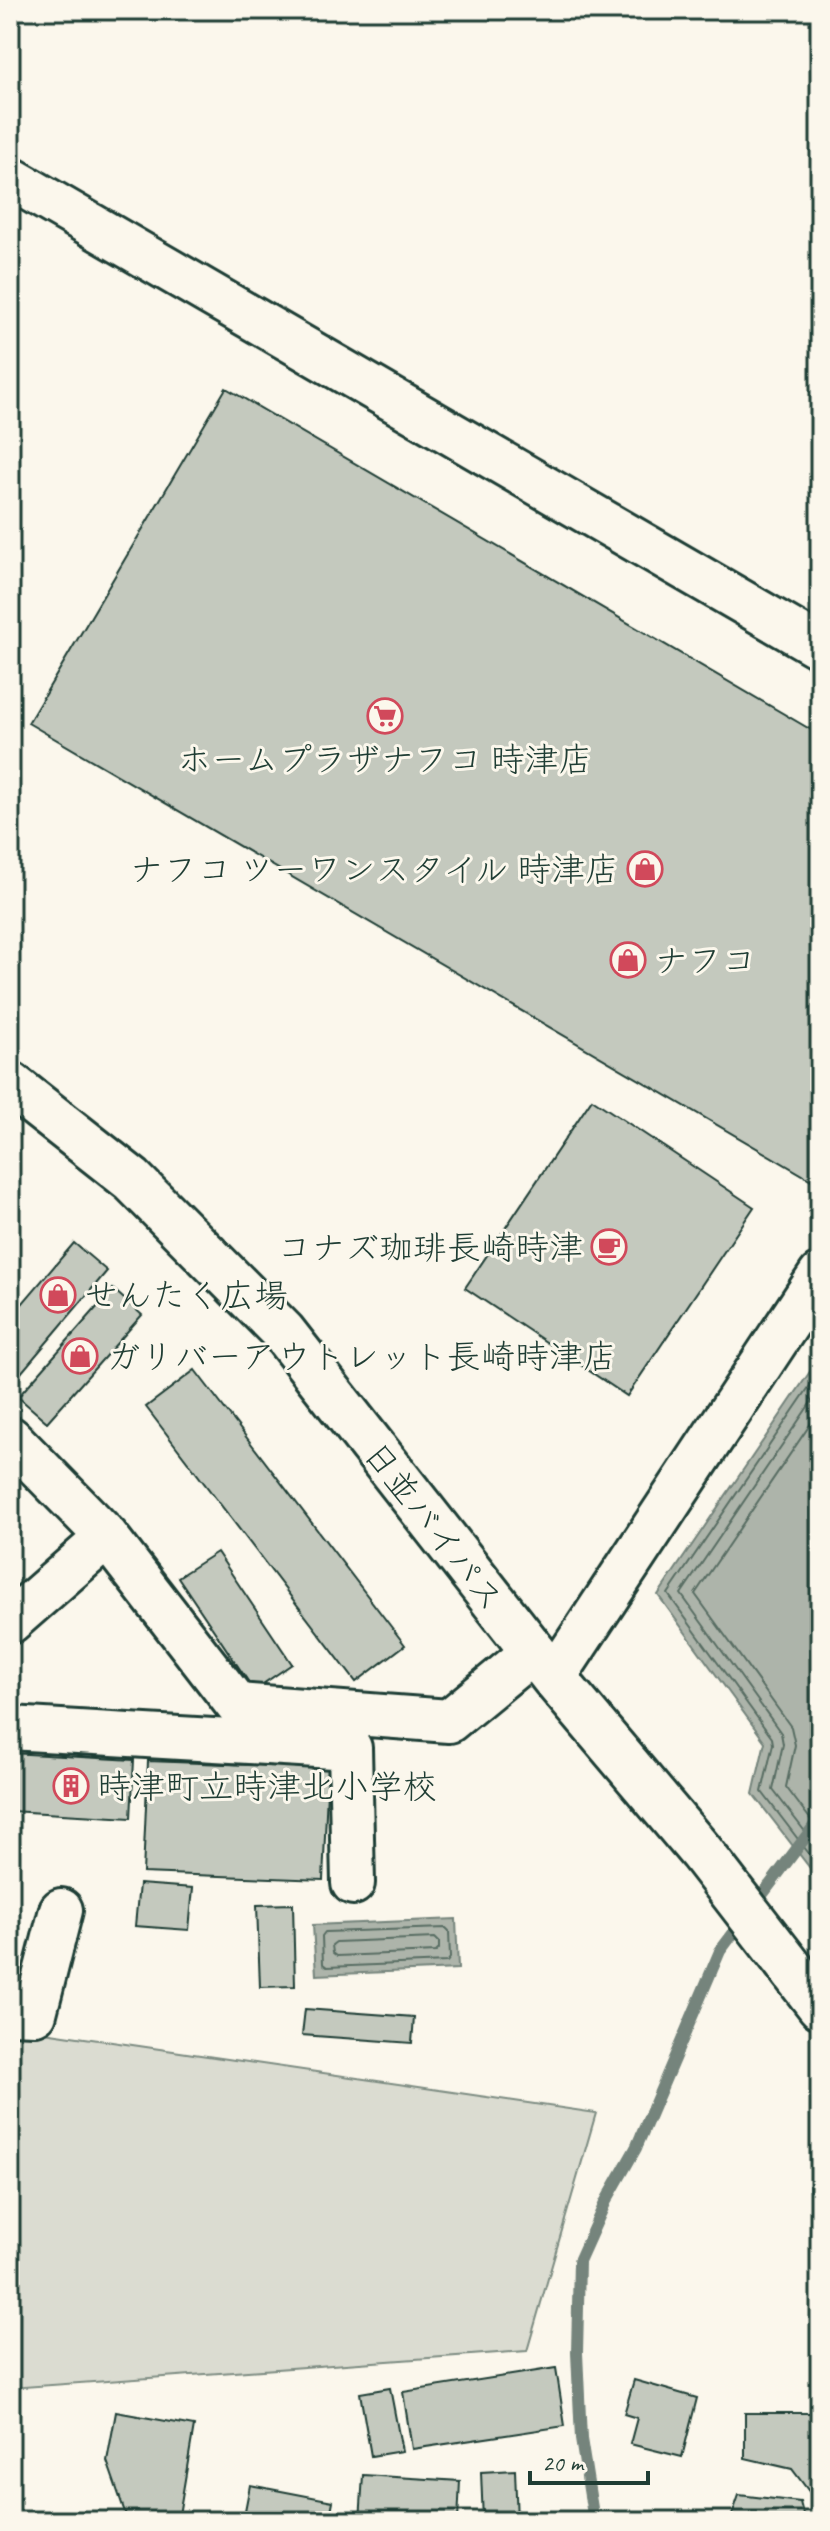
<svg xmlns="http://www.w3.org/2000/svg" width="830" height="2531" font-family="Caveat,'Klee One',sans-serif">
	<rect width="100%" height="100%" fill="#fbf7ec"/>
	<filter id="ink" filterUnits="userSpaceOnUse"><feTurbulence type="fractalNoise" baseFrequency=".0125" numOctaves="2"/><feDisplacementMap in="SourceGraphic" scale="16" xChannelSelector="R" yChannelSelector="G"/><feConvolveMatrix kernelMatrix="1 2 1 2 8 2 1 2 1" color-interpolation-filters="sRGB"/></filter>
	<g filter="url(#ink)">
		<!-- green -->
		<path fill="#dbdcd1" stroke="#7d8c82" stroke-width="2" d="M 10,2027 L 596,2113 L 527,2351 L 10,2388 Z"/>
		<!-- water -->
		<path fill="#adb4aa" stroke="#74847b" stroke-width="2" d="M 820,1357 L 820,1881 L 753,1794 L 765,1742 L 658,1595 Z
			M 456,1919 L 458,1969 L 316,1975 L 313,1925 Z"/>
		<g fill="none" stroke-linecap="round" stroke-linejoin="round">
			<!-- shore -->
			<path stroke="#586d63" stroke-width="2" d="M 820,1371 L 668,1594 L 772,1738 L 773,1744 L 762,1792 L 820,1868
				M 820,1389 L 681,1594 L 781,1733 L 783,1744 L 773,1790 L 820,1851
				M 820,1410 L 695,1594 L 791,1727 L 795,1745 L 786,1787 L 820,1832
				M 446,1928 L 449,1931 L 450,1958 L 447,1962 L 327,1967 L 323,1964 L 322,1936 L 325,1932 Z
				M 435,1938 L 439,1942 L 439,1949 L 436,1952 L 337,1956 L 333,1953 L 332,1945 L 336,1942 Z"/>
			<!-- stream -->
			<path stroke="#74847b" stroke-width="12" d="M 594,2521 L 581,2439 L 577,2353 L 579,2261 L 606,2201 L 636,2148 L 720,1951 L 820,1818"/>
		</g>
		<!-- building -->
		<path fill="#c4c9be" stroke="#1f3d34" stroke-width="2" d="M 226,388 L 820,735 L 820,1185 L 28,723 Z
			M 592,1099 L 754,1207 L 627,1396 L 465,1288 Z
			M 74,1243 L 107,1271 L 10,1386 L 10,1318 Z
			M 113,1289 L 142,1315 L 47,1422 L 18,1397 Z
			M 195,1370 L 405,1645 L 356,1682 L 146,1407 Z
			M 217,1552 L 292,1664 L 254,1690 L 178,1577 Z
			M 10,1753 L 134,1760 L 131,1818 L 10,1811 Z
			M 148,1761 L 328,1768 L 323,1880 L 143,1873 Z
			M 139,1884 L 193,1888 L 189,1930 L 135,1926 Z
			M 293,1904 L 295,1986 L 260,1987 L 257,1905 Z
			M 305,2009 L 414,2017 L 412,2043 L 302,2035 Z
			M 556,2368 L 565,2426 L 412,2449 L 403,2392 Z
			M 634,2380 L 697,2398 L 682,2457 L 630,2444 L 637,2418 L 624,2414 Z
			M 390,2388 L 402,2451 L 371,2456 L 360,2393 Z
			M 116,2412 L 194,2426 L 178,2521 L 128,2521 L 107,2461 Z
			M 745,2413 L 820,2413 L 820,2506 L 792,2469 L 745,2458 Z
			M 515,2470 L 517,2521 L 483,2521 L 481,2472 Z
			M 363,2475 L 460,2481 L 458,2521 L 360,2521 Z
			M 250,2485 L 333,2501 L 329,2521 L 243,2521 Z
			M 739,2495 L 800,2502 L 803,2514 L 820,2519 L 820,2521 L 730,2521 Z"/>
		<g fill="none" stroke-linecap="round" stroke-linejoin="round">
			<defs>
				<path id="street" d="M 10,178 L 820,647
					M 10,1438 L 107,1537 L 237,1705 L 449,1721 L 533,1652
					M 10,1622 L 107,1537
					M 554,1678 L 820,1275
					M 10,1728 L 350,1748 L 353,1883
					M 10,2012 L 35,2013 L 61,1910"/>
				<path id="highway" d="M 10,1084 L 132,1180 L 283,1332 L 554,1678 L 701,1852 L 820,2006"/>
			</defs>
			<!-- street casing -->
			<use href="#street" stroke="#1f3d34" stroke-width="48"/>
			<!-- highway casing -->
			<use href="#highway" stroke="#1f3d34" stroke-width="50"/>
			<!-- street -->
			<use href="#street" stroke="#fbf7ec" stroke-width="42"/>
			<!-- highway -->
			<use href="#highway" stroke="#fbf7ec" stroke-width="44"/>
		</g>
	</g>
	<!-- icons -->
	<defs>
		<symbol id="supermarket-ring" viewBox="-11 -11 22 22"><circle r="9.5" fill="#fbf7ec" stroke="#d1495b" stroke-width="1.5"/><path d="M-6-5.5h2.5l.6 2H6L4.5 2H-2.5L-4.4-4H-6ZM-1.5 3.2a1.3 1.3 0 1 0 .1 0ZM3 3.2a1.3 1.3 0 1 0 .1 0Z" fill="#d1495b"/></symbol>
		<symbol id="shop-ring" viewBox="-11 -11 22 22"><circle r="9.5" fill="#fbf7ec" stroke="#d1495b" stroke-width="1.5"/><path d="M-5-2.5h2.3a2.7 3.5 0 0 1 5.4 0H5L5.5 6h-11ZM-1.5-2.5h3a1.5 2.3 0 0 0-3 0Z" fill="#d1495b"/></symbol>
		<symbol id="cafe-ring" viewBox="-11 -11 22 22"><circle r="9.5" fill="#fbf7ec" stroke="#d1495b" stroke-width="1.5"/><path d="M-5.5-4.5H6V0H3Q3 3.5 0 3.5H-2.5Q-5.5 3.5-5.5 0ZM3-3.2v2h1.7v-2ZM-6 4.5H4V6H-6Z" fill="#d1495b"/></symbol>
		<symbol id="building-ring" viewBox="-11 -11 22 22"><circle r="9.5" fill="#fbf7ec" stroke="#d1495b" stroke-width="1.5"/><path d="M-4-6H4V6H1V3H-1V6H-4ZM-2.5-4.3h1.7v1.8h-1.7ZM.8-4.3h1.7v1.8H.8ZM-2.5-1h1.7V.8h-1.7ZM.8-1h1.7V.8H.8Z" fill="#d1495b"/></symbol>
	</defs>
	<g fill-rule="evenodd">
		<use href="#supermarket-ring" x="365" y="696" width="40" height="40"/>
		<use href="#shop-ring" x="625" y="849" width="40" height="40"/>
		<use href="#shop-ring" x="608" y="940" width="40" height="40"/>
		<use href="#cafe-ring" x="589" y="1227" width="40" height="40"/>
		<use href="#shop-ring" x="38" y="1275" width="40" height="40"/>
		<use href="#shop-ring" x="60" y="1336" width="40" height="40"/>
		<use href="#building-ring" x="51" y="1766" width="40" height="40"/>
	</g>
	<g text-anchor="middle" stroke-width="6" stroke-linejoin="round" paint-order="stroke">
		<!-- poi labels -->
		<g font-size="34" fill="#1f3d34" stroke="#fbf7ec" text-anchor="start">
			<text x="385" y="771" text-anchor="middle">ホームプラザナフコ 時津店</text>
			<text x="619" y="881" text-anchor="end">ナフコ ツーワンスタイル 時津店</text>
			<text x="654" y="972">ナフコ</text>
			<text x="583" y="1259" text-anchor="end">コナズ珈琲長崎時津</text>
			<text x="84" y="1307">せんたく広場</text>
			<text x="106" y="1368">ガリバーアウトレット長崎時津店</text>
			<text x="97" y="1798">時津町立時津北小学校</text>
		</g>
		<!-- street labels -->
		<g font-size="34" fill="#1f3d34" stroke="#fbf7ec">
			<text transform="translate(434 1526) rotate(52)" y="12">日並バイパス</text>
		</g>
	</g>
	<!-- margin -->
	<rect width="830" height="2531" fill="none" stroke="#fbf7ec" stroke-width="40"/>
	<rect x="20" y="20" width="790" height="2491" fill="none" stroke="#1f3d34" stroke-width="3" filter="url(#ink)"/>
	<!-- scale -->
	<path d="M530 2471v12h118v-12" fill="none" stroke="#1f3d34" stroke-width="4"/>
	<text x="542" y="2471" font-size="24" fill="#1f3d34" stroke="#fbf7ec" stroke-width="6" paint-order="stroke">20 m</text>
</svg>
